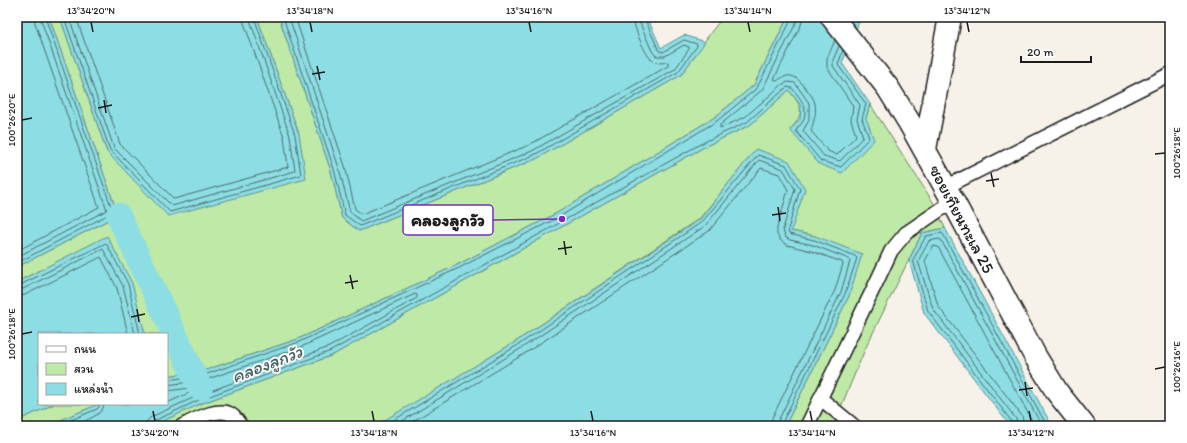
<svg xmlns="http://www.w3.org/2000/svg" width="1187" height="443" font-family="Itim,'Playpen Sans Thai',sans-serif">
	<rect width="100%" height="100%" fill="#f7f2e9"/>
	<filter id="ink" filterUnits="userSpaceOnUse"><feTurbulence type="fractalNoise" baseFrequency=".025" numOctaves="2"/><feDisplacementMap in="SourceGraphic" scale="8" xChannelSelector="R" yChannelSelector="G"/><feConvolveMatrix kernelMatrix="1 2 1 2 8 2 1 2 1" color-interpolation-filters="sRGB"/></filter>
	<g filter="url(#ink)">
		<!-- green -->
		<path fill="#bee9a6" stroke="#6d8261" d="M 49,17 L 60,17 L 107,152 L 299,134 L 257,17 L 279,17 L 331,171 L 342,218 L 359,231 L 536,159 L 681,75 L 711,32 L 723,17 L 788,17 L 754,85 L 715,117 L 557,213 L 457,265 L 298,339 L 203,371 L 167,376 L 167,334 L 145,334 L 107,237 L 17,282 L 17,267 L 118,215 Z
			M 789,90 C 802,108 806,111 790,130 L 866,118 L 870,104 L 933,202 L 945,228 L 922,233 L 866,347 L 833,426 L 785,426 L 849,296 L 815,236 L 791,231 L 756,150 L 700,218 L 515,342 L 378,425 L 375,426 L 152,426 L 200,404 L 333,355 L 706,146 L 750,125 Z
			M 54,404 L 99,404 L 46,426 L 17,426 L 17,421 Z"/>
		<!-- water -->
		<path fill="#8ddee4" stroke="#609094" d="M 17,17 L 49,17 L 118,215 L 17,267 Z
			M 60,17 L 257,17 L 299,134 L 306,179 L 168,216 L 107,152 Z
			M 279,17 L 647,17 L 661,48 L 684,35 L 705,42 L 681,75 L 536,159 L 359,231 L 342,218 L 331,171 Z
			M 788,17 L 861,17 L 842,63 L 870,104 L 866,118 L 874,140 L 842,173 L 819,164 L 790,130 L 800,119 L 801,106 L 789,90 L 750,125 L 706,146 L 333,355 L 200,404 L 152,426 L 46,426 L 99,404 L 167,404 L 167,376 L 203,371 L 298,339 L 457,265 L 557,213 L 715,117 L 754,85 Z
			M 756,149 L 789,161 L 805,189 L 791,231 L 815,236 L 862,254 L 849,296 L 785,426 L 375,426 L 515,342 L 700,219 Z
			M 945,228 L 1052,426 L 1010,426 L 924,313 L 909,260 L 922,233 Z
			M 107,236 L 132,283 L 145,334 L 39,334 L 39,404 L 54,404 L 17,421 L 17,282 Z"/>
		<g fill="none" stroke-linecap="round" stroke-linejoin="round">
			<!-- shore -->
			<path stroke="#496a6c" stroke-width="1" d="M 64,17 L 110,150 L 170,212 L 301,175 L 295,135 L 254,17
				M 69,17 L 114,148 L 172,206 L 295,171 L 290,136 L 249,17
				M 76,17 L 120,144 L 174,199 L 288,167 L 284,137 L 244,23 L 243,17
				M 283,17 L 334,169 L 345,215 L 360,226 L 534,155 L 678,72 L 697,46 L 697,44 L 684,40 L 663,52 L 659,51 L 644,17
				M 289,17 L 339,168 L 350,212 L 361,221 L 532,151 L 675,69 L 689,49 L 689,47 L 684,45 L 665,56 L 656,56 L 652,51 L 639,21 L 639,17
				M 295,17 L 345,166 L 355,209 L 362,214 L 529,145 L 668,66 L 668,62 C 662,63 657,64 652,60 C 645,55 633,26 633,17
				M 797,17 L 796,23 L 762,90 L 720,125 L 720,128 L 745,117 L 783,84 L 788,82 L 795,83 L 809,103 L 809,120 L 803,131 L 824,156 L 840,161 L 863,137 L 857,119 L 860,105 L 833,66 L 833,60 L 839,46
				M 803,17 L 801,25 L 774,79 L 777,81 C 791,70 798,78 807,90 C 810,94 814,98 815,104 C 817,114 813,122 811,131 L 828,151 L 837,155 L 856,136 L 851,120 L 853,106 L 827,67 L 827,59 L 835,40
				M 17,251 L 99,207 L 35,23 L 34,17
				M 17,257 L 107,210 L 40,17
				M 17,263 L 113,212 L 45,17
				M 17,285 L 20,285 L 106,243 L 128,284 L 140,334
				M 17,290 L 23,289 L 103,249 L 123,286 L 135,334
				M 17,296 L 25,295 L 101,257 L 117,288 L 128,334
				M 167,380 L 204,375 L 299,342 L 459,268 L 559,217 L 717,121 L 757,88 L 791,20 L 792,17
				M 167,391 L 190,388 L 192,390 L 191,392 L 167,403
				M 57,426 L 97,409 L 99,407 L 99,404
				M 71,426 C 81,422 104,416 104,404
				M 146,426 L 147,421 L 151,417 L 197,396 L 329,347 L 417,298 L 417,295 L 415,294 L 301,347 L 205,380 L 167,385
				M 151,426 L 152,423 L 154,421 L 199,400 L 331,351 L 704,142 L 747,122 L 787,87 L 792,88 C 800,98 809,108 803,121 C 801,125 797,127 796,131 L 821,161 L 841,167 L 869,138 L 862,119 L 866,104 L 838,65 L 843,50
				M 384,426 L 518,345 L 702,222 L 758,155 L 786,165 L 800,189 L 788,229 L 789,234 L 814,240 L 855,256 L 857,258 L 845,294 L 782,423 L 782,426
				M 394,426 L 520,349 L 705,226 L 759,160 L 783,169 L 795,189 L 783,229 L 785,237 L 790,240 L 813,245 L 849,259 L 850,261 L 841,292 L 778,421 L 777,426
				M 405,426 L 524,354 L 709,231 L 761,168 L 779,174 L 788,190 L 777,228 L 777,234 L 780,240 L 787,245 L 811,251 L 842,262 L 843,264 L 835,290 L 772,418 L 771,426
				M 1013,426 L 1012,422 L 928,311 L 913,260 L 926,236 L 942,233 L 943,234 L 1047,426
				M 1018,426 L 1016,419 L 933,309 L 918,261 L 929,241 L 939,239 L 941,240 L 1042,426
				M 1024,426 L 1022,416 L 938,306 L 925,261 L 933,246 L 938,247 L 1035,426"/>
			<!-- canal -->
			<path stroke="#8ddee4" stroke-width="25" d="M 118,215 L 200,388"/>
			<defs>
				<path id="service" d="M 946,187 L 1170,74
					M 820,398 L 854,426
					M 182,426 C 194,420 220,405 233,416 C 236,419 239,423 241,426
					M 807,426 L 877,281 L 891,251 L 906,233 L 953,201"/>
				<path id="minor" d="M 925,149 L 950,17"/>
				<path id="tertiary" d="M 832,17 L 888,88 L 909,122 L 953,201 L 1035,356 L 1057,392 L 1084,426"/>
			</defs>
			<!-- service casing -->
			<use href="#service" stroke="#1c1c1c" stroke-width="16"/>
			<!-- minor casing -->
			<use href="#minor" stroke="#1c1c1c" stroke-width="25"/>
			<!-- tertiary casing -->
			<use href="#tertiary" stroke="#1c1c1c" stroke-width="25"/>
			<!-- service -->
			<use href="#service" stroke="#fff" stroke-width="13"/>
			<!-- minor -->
			<use href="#minor" stroke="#fff" stroke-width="22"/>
			<!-- tertiary -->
			<use href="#tertiary" stroke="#fff" stroke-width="22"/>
		</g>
	</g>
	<!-- ticks -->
	<path fill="none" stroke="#1c1c1c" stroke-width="1.5" d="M 91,22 L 93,32M 310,22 L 312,32M 529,22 L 531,32M 748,22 L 750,32M 967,22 L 969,32M 317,66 L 320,80M 312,74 L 325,72M 104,100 L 106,113M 98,108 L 112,105M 22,120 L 32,118M 1155,154 L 1165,153M 991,173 L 994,187M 986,181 L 999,179M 778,207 L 780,221M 772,215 L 786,213M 564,241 L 566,255M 558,249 L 572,247M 350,275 L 353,289M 345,283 L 358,281M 137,309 L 139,322M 131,317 L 145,314M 22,334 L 32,332M 1155,369 L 1165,367M 1025,382 L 1027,396M 1019,390 L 1033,388M 153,411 L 155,421M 372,411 L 374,421M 591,411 L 593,421M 810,411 L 812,421M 1029,411 L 1031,421"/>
	<g text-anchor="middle" stroke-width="3.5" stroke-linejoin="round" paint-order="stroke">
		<!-- street labels -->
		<g font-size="17" fill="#1c1c1c" stroke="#fff">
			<text transform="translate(962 219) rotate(62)" y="6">ซอยเทียนทะเล 25</text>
		</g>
		<!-- water labels -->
		<g font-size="18" font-style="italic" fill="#446062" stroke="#fff">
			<text transform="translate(267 364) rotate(-21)" y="6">คลองลูกวัว</text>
		</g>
	</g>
	<!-- callouts -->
	<path fill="none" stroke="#7b2cbf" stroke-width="1.5" d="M562 219L493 220"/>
	<circle fill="#7b2cbf" stroke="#fff" stroke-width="1.5" cx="562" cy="219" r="4"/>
	<rect fill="#fff" stroke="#7b2cbf" stroke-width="1.5" x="403" y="205" width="90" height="30" rx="4"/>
	<g font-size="18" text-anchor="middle" font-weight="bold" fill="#1c1c1c">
		<text x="448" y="226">คลองลูกวัว</text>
	</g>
	<!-- margin -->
	<rect width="1187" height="443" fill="none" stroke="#fff" stroke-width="44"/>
	<!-- legend -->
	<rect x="38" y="333" width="130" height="72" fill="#ffffff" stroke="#a4a4a4"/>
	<rect x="46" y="346" width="20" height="6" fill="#ffffff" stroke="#a4a4a4"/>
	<text x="74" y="353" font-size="12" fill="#1c1c1c">ถนน</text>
	<rect x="46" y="363" width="20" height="12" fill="#bee9a6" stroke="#a4a4a4"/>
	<text x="74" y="373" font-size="12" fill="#1c1c1c">สวน</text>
	<rect x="46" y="383" width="20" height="12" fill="#8ddee4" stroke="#a4a4a4"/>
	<text x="74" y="393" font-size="12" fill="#1c1c1c">แหล่งน้ำ</text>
	<!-- scale -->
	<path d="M1021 56v6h70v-6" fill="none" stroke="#1c1c1c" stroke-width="2"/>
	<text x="1027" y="56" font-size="12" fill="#1c1c1c" stroke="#ffffff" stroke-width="3" paint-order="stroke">20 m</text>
	<rect x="22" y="22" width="1143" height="399" fill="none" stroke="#1c1c1c" stroke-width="1.5"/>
	<g font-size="10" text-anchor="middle" fill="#1c1c1c">
		<text x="91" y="14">13°34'20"N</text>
		<text x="310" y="14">13°34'18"N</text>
		<text x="529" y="14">13°34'16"N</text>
		<text x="748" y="14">13°34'14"N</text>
		<text x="967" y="14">13°34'12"N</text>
		<text transform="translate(11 120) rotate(-90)" y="4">100°26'20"E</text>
		<text transform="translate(1176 153) rotate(-90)" y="4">100°26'18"E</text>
		<text transform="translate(11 334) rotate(-90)" y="4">100°26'18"E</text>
		<text transform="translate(1176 367) rotate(-90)" y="4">100°26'16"E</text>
		<text x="155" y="436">13°34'20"N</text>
		<text x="374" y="436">13°34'18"N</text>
		<text x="593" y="436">13°34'16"N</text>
		<text x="812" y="436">13°34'14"N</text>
		<text x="1031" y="436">13°34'12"N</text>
	</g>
</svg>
